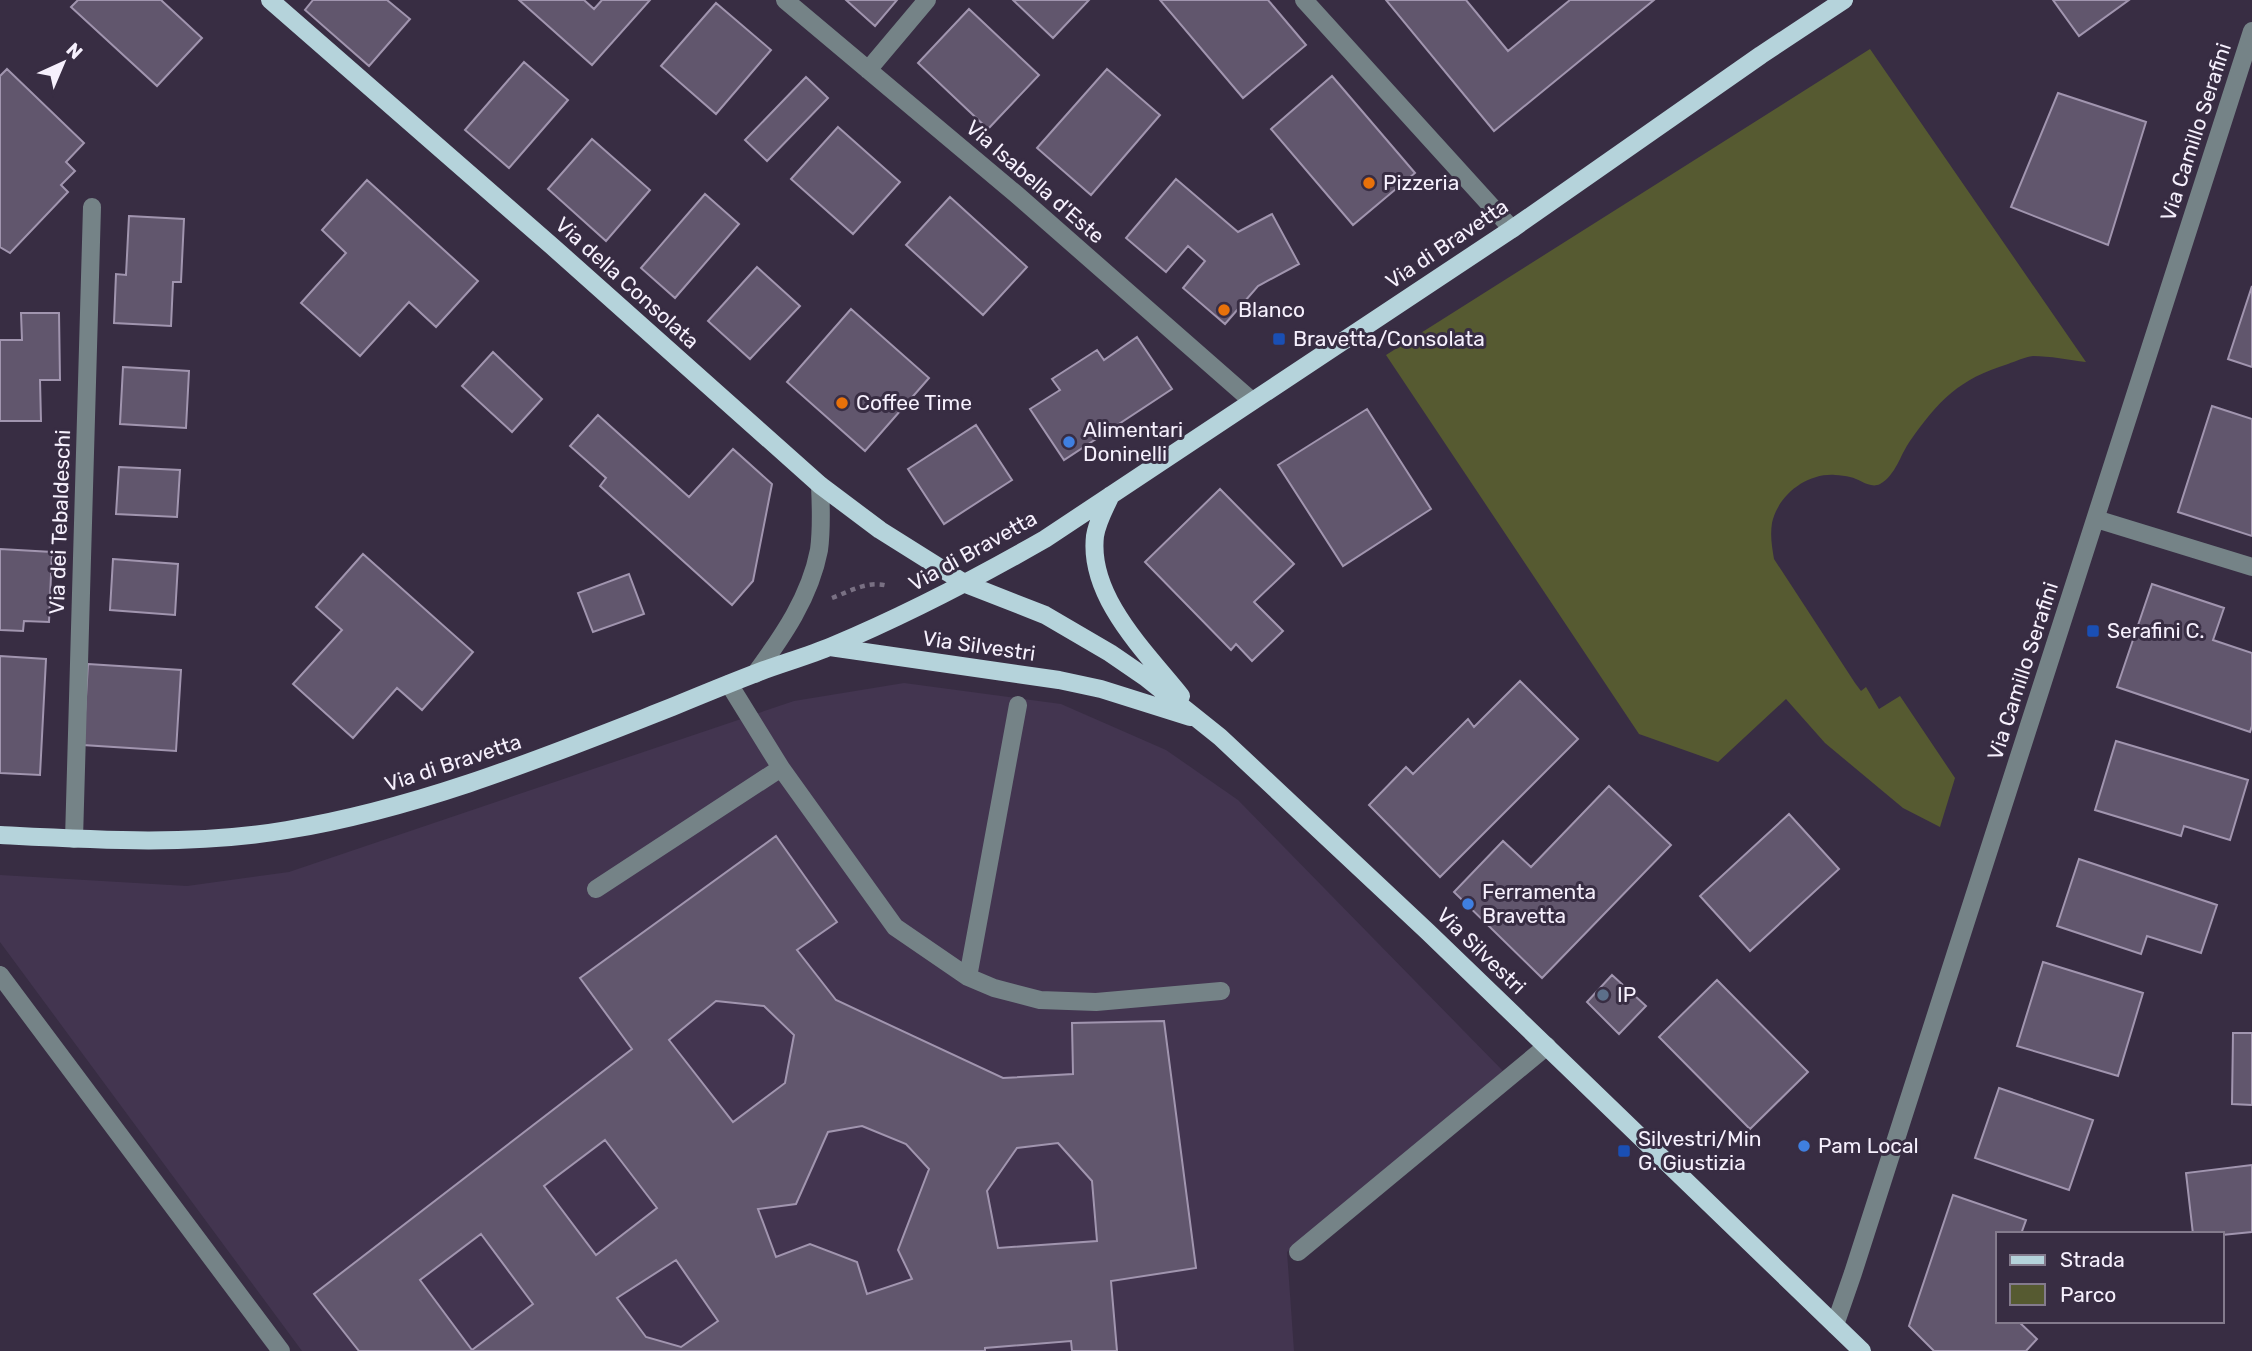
<svg xmlns="http://www.w3.org/2000/svg" width="2252" height="1351" font-family="Rubik,sans-serif">
	<rect width="100%" height="100%" fill="#382d43"/>
	<!-- built -->
	<path fill="#433550" d="M 904,683 L 1061,704 L 1166,750 L 1238,800 L 1503,1071 L 1287,1252 L 1294,1351 L 302,1351 L 0,942 L 0,875 L 187,886 L 289,872 L 794,701 Z"/>
	<!-- green -->
	<path fill="#565a31" d="M 1870,49 L 2086,362 C 2069,360 2050,356 2033,356 C 2025,357 2016,361 2008,364 C 1959,379 1939,400 1910,441 C 1900,455 1896,475 1880,484 C 1870,489 1860,479 1850,477 C 1846,476 1840,475 1835,475 C 1807,473 1778,495 1772,523 C 1770,536 1772,547 1774,559 L 1855,683 L 1861,691 L 1866,687 L 1879,709 L 1900,696 L 1955,778 L 1940,827 L 1903,808 L 1825,743 L 1786,699 L 1718,762 L 1639,734 L 1386,355 Z"/>
	<!-- building -->
	<path fill="#61566d" stroke="#a195af" stroke-width="2" fill-rule="evenodd" d="M 78,0 L 161,0 L 202,38 L 157,86 L 71,7 Z
		M 313,0 L 387,0 L 410,19 L 369,66 L 305,10 Z
		M 519,0 L 584,0 L 594,9 L 602,0 L 650,0 L 592,65 Z
		M 846,0 L 897,0 L 875,26 Z
		M 1013,0 L 1089,0 L 1053,38 Z
		M 1160,0 L 1268,0 L 1306,45 L 1243,98 Z
		M 1386,0 L 1466,0 L 1508,51 L 1570,0 L 1654,0 L 1494,131 Z
		M 2053,0 L 2129,0 L 2079,36 Z
		M 716,3 L 771,50 L 716,114 L 661,66 Z
		M 969,9 L 1039,75 L 988,129 L 918,63 Z
		M 524,62 L 568,100 L 509,168 L 465,130 Z
		M 7,69 L 84,143 L 66,162 L 75,171 L 61,185 L 68,192 L 10,253 L 0,247 L 0,76 Z
		M 1107,69 L 1160,115 L 1091,195 L 1037,148 Z
		M 1332,76 L 1415,173 L 1353,225 L 1271,129 Z
		M 806,77 L 828,98 L 767,161 L 745,140 Z
		M 2058,93 L 2146,122 L 2108,245 L 2011,207 Z
		M 838,127 L 900,182 L 853,234 L 791,179 Z
		M 592,139 L 650,190 L 606,241 L 548,189 Z
		M 1176,179 L 1238,232 L 1272,214 L 1299,264 L 1258,286 L 1225,324 L 1183,288 L 1205,261 L 1188,246 L 1166,272 L 1126,238 Z
		M 367,180 L 478,281 L 436,327 L 409,302 L 360,356 L 301,303 L 346,253 L 322,230 Z
		M 705,194 L 739,224 L 675,298 L 641,268 Z
		M 950,197 L 1027,267 L 983,315 L 906,245 Z
		M 129,216 L 184,219 L 181,282 L 173,282 L 171,326 L 114,323 L 116,274 L 126,275 Z
		M 757,267 L 800,306 L 750,359 L 708,321 Z
		M 2252,286 L 2252,367 L 2228,359 Z
		M 851,309 L 929,378 L 865,451 L 787,382 Z
		M 21,313 L 59,313 L 60,380 L 40,380 L 41,421 L 0,421 L 0,340 L 22,340 Z
		M 1137,337 L 1172,389 L 1064,460 L 1030,409 L 1060,390 L 1052,379 L 1097,350 L 1104,360 Z
		M 493,352 L 542,399 L 512,432 L 462,386 Z
		M 123,367 L 189,371 L 186,428 L 120,424 Z
		M 2212,406 L 2252,419 L 2252,536 L 2178,512 Z
		M 1367,409 L 1431,509 L 1343,566 L 1278,465 Z
		M 598,415 L 689,497 L 733,449 L 772,484 L 753,581 L 732,605 L 600,486 L 606,478 L 570,446 Z
		M 976,425 L 1012,480 L 944,524 L 908,469 Z
		M 119,467 L 180,470 L 177,517 L 116,514 Z
		M 1220,489 L 1294,564 L 1254,602 L 1283,631 L 1252,661 L 1236,644 L 1231,650 L 1145,562 Z
		M 0,549 L 52,552 L 49,622 L 24,621 L 23,631 L 0,630 Z
		M 363,554 L 473,652 L 422,710 L 397,688 L 353,738 L 293,684 L 342,630 L 316,607 Z
		M 113,559 L 178,564 L 175,615 L 110,610 Z
		M 629,574 L 644,614 L 593,632 L 578,593 Z
		M 2152,584 L 2224,608 L 2213,640 L 2252,653 L 2252,726 L 2250,732 L 2117,687 Z
		M 0,656 L 46,659 L 40,775 L 0,773 Z
		M 88,664 L 181,670 L 176,751 L 83,745 Z
		M 1520,681 L 1578,739 L 1440,877 L 1369,805 L 1406,767 L 1413,774 L 1468,719 L 1474,727 Z
		M 2116,741 L 2248,780 L 2230,840 L 2184,826 L 2181,836 L 2095,810 Z
		M 1609,786 L 1671,845 L 1542,978 L 1454,892 L 1503,841 L 1531,867 Z
		M 1789,814 L 1839,869 L 1750,951 L 1700,896 Z
		M 776,836 L 837,922 L 797,950 L 836,1000 L 1003,1078 L 1073,1074 L 1072,1023 L 1164,1021 L 1196,1268 L 1111,1281 L 1117,1351 L 1072,1351 L 1071,1341 L 985,1348 L 985,1351 L 359,1351 L 314,1294 L 632,1049 L 580,978 ZM 716,1001 L 764,1006 L 794,1035 L 785,1083 L 733,1122 L 669,1040 ZM 862,1126 L 906,1144 L 929,1169 L 898,1250 L 912,1279 L 867,1294 L 857,1262 L 810,1244 L 776,1257 L 758,1209 L 796,1204 L 828,1132 ZM 605,1140 L 657,1208 L 596,1255 L 544,1186 ZM 1058,1143 L 1092,1181 L 1097,1241 L 998,1248 L 987,1191 L 1017,1148 ZM 481,1234 L 533,1304 L 472,1350 L 420,1280 ZM 676,1260 L 718,1321 L 681,1347 L 646,1337 L 617,1298 Z
		M 2079,859 L 2217,905 L 2201,953 L 2147,936 L 2141,954 L 2057,926 Z
		M 2043,962 L 2143,993 L 2118,1076 L 2017,1046 Z
		M 1612,975 L 1646,1006 L 1619,1034 L 1587,1002 Z
		M 1717,980 L 1808,1072 L 1750,1129 L 1659,1037 Z
		M 2233,1033 L 2252,1033 L 2252,1105 L 2232,1104 Z
		M 1999,1088 L 2093,1120 L 2069,1190 L 1975,1158 Z
		M 2252,1165 L 2252,1232 L 2222,1235 L 2193,1234 L 2186,1173 Z
		M 1953,1195 L 2026,1220 L 2021,1234 L 1998,1234 L 1998,1321 L 2018,1321 L 2037,1339 L 2026,1351 L 1934,1351 L 1909,1326 Z"/>
	<g fill="none" stroke-linecap="round" stroke-linejoin="round">
		<!-- path -->
		<path stroke="#797083" stroke-width="4.5" stroke-dasharray="5 5" stroke-linecap="butt" d="M 832,598 C 851,591 868,580 888,586"/>
		<!-- minor -->
		<path stroke="#758387" stroke-width="18" d="M 785,0 L 1016,194 L 1252,401
			M 1304,0 L 1512,229
			M 868,70 L 927,0
			M 2096,519 L 2252,567
			M 755,674 C 783,636 810,597 819,550 C 822,528 821,506 820,485
			M 729,684 L 781,768 L 895,927 L 968,977 L 994,988 L 1040,1000 L 1096,1002 L 1221,991
			M 74,839 L 92,207
			M 596,889 L 781,768
			M 0,975 L 281,1351
			M 968,977 L 1018,705
			M 1298,1252 L 1547,1046
			M 1835,1325 L 1853,1273 L 2252,31"/>
		<!-- major -->
		<path stroke="#b5d3db" stroke-width="18" d="M 270,0 L 553,247 L 820,485 L 880,530 L 966,584 L 1045,615 L 1110,653 L 1145,677 L 1220,737 L 1428,932 L 1862,1351
			M 1111,495 C 1105,508 1097,522 1095,536 C 1088,597 1146,652 1181,696
			M 830,647 L 1059,680 L 1101,689 L 1190,717
			M 0,835 C 95,840 193,846 287,830 C 421,808 547,756 672,707 C 701,695 730,683 759,672 C 783,663 808,656 832,646 C 906,615 975,579 1045,539 L 1512,229 L 1761,55 L 1844,0"/>
	</g>
	<!-- markers -->
	<g fill="#e8710a" stroke="#382d43" stroke-width="2.5">
		<circle cx="1369" cy="183" r="7"/>
		<circle cx="1224" cy="310" r="7"/>
		<circle cx="842" cy="403" r="7"/>
	</g>
	<g fill="#1a4fb4" stroke="#382d43" stroke-width="2.5">
		<rect x="1272" y="332" width="14" height="14" rx="3.5"/>
		<rect x="2086" y="624" width="14" height="14" rx="3.5"/>
		<rect x="1617" y="1144" width="14" height="14" rx="3.5"/>
	</g>
	<g fill="#3f7fe0" stroke="#382d43" stroke-width="2.5">
		<circle cx="1069" cy="442" r="7"/>
		<circle cx="1468" cy="904" r="7"/>
		<circle cx="1804" cy="1146" r="7"/>
	</g>
	<circle fill="#5c6f8a" stroke="#382d43" stroke-width="2.5" cx="1603" cy="995" r="7"/>
	<g text-anchor="middle" stroke-width="6" stroke-linejoin="round" paint-order="stroke">
		<!-- street labels -->
		<g font-size="21" fill="#f6f0fd" stroke="#382d43">
			<text transform="translate(2196 132) rotate(-72)" y="7">Via Camillo Serafini</text>
			<text transform="translate(1035 182) rotate(41)" y="7">Via Isabella d'Este</text>
			<text transform="translate(1447 244) rotate(-34)" y="7">Via di Bravetta</text>
			<text transform="translate(627 283) rotate(42)" y="7">Via della Consolata</text>
			<text transform="translate(60 522) rotate(-88)" y="7">Via dei Tebaldeschi</text>
			<text transform="translate(973 551) rotate(-29)" y="7">Via di Bravetta</text>
			<text transform="translate(979 646) rotate(8)" y="7">Via Silvestri</text>
			<text transform="translate(2023 671) rotate(-72)" y="7">Via Camillo Serafini</text>
			<text transform="translate(453 763) rotate(-18)" y="7">Via di Bravetta</text>
			<text transform="translate(1481 951) rotate(44)" y="7">Via Silvestri</text>
		</g>
		<!-- poi labels -->
		<g font-size="21" fill="#f6f0fd" stroke="#382d43" text-anchor="start">
			<text x="1383" y="190">Pizzeria</text>
			<text x="1238" y="317">Blanco</text>
			<text x="1293" y="346">Bravetta/Consolata</text>
			<text x="856" y="410">Coffee Time</text>
			<text x="1083" y="437">Alimentari<tspan x="1083" dy="24">Doninelli</tspan></text>
			<text x="2107" y="638">Serafini C.</text>
			<text x="1482" y="899">Ferramenta<tspan x="1482" dy="24">Bravetta</tspan></text>
			<text x="1617" y="1002">IP</text>
			<text x="1638" y="1146">Silvestri/Min<tspan x="1638" dy="24">G. Giustizia</tspan></text>
			<text x="1818" y="1153">Pam Local</text>
		</g>
	</g>
	<!-- legend -->
	<rect x="1996" y="1232" width="228" height="91" fill="#382d43" stroke="#847b8d" stroke-width="2"/>
	<rect x="2010" y="1255" width="35" height="10" fill="#b5d3db" stroke="#847b8d" stroke-width="2"/>
	<text x="2060" y="1267" font-size="21" fill="#f6f0fd">Strada</text>
	<rect x="2010" y="1284" width="35" height="21" fill="#565a31" stroke="#847b8d" stroke-width="2"/>
	<text x="2060" y="1302" font-size="21" fill="#f6f0fd">Parco</text>
	<!-- north arrow -->
	<g transform="translate(63 63) rotate(44)" stroke="#382d43" stroke-width="5" paint-order="stroke">
	<path d="M0-5L12 26L0 18L-12 26Z" fill="#f6f0fd"/>
	<text y="-10" font-size="19" font-weight="bold" text-anchor="middle" fill="#f6f0fd">N</text>
	</g>
</svg>
